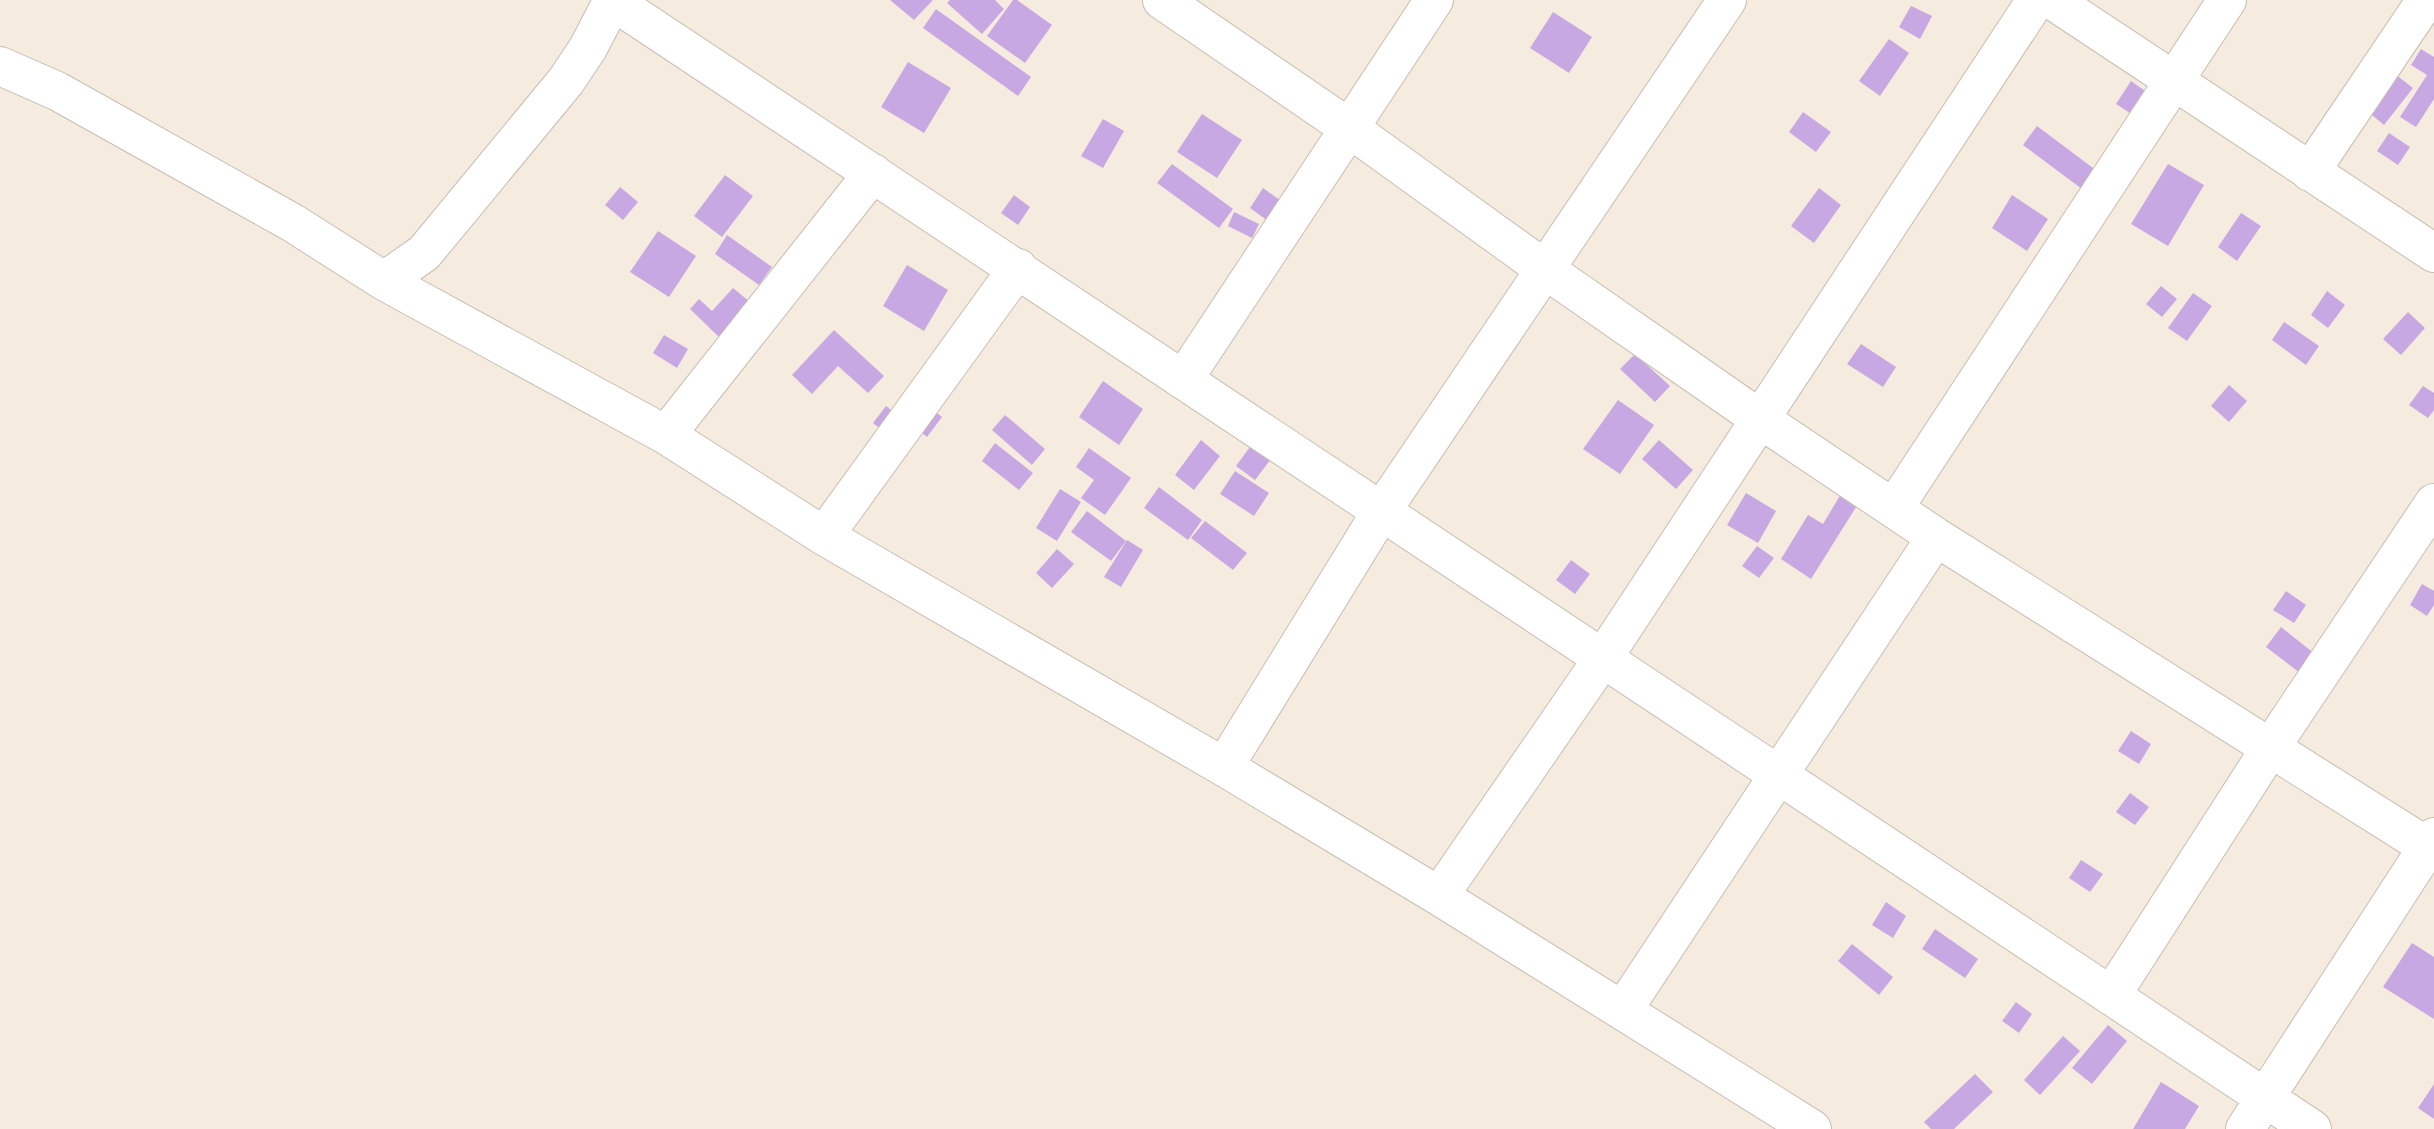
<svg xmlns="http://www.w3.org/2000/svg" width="2434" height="1129" font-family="'Source Sans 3',sans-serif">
	<rect width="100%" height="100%" fill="#f6ebdf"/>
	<!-- building -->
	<path fill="#c8a8e3" d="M 890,0 L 933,0 L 914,20 Z
		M 950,0 L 995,0 L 1004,9 L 982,34 L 947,3 Z
		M 1013,0 L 1017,0 L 1052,25 L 1025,63 L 987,36 Z
		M 1911,6 L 1932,16 L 1920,39 L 1899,27 Z
		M 936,9 L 1031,77 L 1018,96 L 923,28 Z
		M 1553,12 L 1592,37 L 1569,73 L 1530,48 Z
		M 1889,39 L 1909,53 L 1880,96 L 1859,81 Z
		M 2421,49 L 2434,57 L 2434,99 L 2416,127 L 2400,117 L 2427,75 L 2411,65 Z
		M 2373,57 L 2413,88 L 2384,125 L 2345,93 Z
		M 908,62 L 951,88 L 924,133 L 881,107 Z
		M 2131,81 L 2148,93 L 2133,115 L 2116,104 Z
		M 1803,112 L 1831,132 L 1816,152 L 1789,132 Z
		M 1202,114 L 1242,140 L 1217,178 L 1177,152 Z
		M 1103,119 L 1124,131 L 1103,168 L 1081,156 Z
		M 2037,126 L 2097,171 L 2082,189 L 2023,145 Z
		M 2389,133 L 2410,147 L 2398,165 L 2377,151 Z
		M 1172,164 L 1233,209 L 1219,228 L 1157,183 Z
		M 2168,164 L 2204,185 L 2168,246 L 2131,224 Z
		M 725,175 L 753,196 L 722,237 L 694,216 Z
		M 620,187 L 638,202 L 623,220 L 605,205 Z
		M 1263,188 L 1281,201 L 1268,221 L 1250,208 Z
		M 1819,188 L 1841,205 L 1814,243 L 1791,226 Z
		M 1014,195 L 1030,207 L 1018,225 L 1001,213 Z
		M 2012,195 L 2048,219 L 2027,251 L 1992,228 Z
		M 1234,212 L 1259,224 L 1252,238 L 1228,226 Z
		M 2241,213 L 2261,226 L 2237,261 L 2218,247 Z
		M 658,231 L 696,256 L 669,297 L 630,272 Z
		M 727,235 L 772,267 L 759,285 L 715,254 Z
		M 907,265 L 948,290 L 924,331 L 883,306 Z
		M 2161,286 L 2177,299 L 2162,317 L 2146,304 Z
		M 733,288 L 750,302 L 719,337 L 690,309 L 699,299 L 712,311 Z
		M 2327,291 L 2345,305 L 2328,328 L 2311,315 Z
		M 2193,293 L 2212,306 L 2187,341 L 2168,328 Z
		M 2408,312 L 2425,328 L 2401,355 L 2383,339 Z
		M 2284,322 L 2319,346 L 2306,365 L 2272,340 Z
		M 834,330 L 884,376 L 868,393 L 838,366 L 812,394 L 792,375 Z
		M 664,335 L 688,349 L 677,368 L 653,353 Z
		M 1861,344 L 1896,367 L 1883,387 L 1847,364 Z
		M 1635,354 L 1670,386 L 1655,402 L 1620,369 Z
		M 1103,381 L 1143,409 L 1119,445 L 1079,417 Z
		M 2229,385 L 2247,401 L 2229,422 L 2211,406 Z
		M 2423,386 L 2434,393 L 2434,410 L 2428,418 L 2409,405 Z
		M 1618,400 L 1654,425 L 1620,474 L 1583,449 Z
		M 924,403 L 942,417 L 927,437 L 909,423 Z
		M 886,406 L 903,419 L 890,437 L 873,423 Z
		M 1005,415 L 1045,449 L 1032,465 L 992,430 Z
		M 1201,440 L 1220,456 L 1194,490 L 1175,475 Z
		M 1659,440 L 1693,470 L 1676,489 L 1642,459 Z
		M 995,443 L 1033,473 L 1019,490 L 982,461 Z
		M 1252,444 L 1271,459 L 1255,480 L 1236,466 Z
		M 1089,448 L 1131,478 L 1105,515 L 1081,498 L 1094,480 L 1076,467 Z
		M 1235,471 L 1269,493 L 1254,516 L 1220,494 Z
		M 1159,487 L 1202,520 L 1188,540 L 1144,508 Z
		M 1060,489 L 1081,502 L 1057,541 L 1036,528 Z
		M 1746,493 L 1776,511 L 1758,543 L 1727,525 Z
		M 1841,494 L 1858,504 L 1811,579 L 1781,559 L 1808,515 L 1823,524 Z
		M 1087,511 L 1126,541 L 1111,561 L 1071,532 Z
		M 1205,521 L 1247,553 L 1233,570 L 1191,538 Z
		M 1127,540 L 1143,550 L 1121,587 L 1104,577 Z
		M 1757,546 L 1774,558 L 1759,578 L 1742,566 Z
		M 1057,549 L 1074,564 L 1052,588 L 1036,573 Z
		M 1571,560 L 1590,574 L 1575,594 L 1556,580 Z
		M 2422,584 L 2434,591 L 2434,605 L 2427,616 L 2410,605 Z
		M 2286,591 L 2306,605 L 2294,623 L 2273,610 Z
		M 2281,627 L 2315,654 L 2300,673 L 2266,647 Z
		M 2131,731 L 2151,744 L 2139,764 L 2118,751 Z
		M 2130,793 L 2149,807 L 2135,825 L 2116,812 Z
		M 2081,860 L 2103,874 L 2090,892 L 2069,878 Z
		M 1886,902 L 1906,916 L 1893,938 L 1872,925 Z
		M 1935,929 L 1978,959 L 1965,978 L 1922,949 Z
		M 2412,943 L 2434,957 L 2434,1019 L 2383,987 Z
		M 1852,944 L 1893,977 L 1879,995 L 1838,961 Z
		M 2016,1002 L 2032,1014 L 2019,1033 L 2002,1021 Z
		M 2108,1025 L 2127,1041 L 2092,1084 L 2072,1068 Z
		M 2063,1036 L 2080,1051 L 2040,1095 L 2024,1080 Z
		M 1975,1074 L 1993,1092 L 1954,1129 L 1931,1129 L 1924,1122 Z
		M 2161,1082 L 2199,1106 L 2185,1129 L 2133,1129 Z
		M 2434,1084 L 2434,1119 L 2418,1108 Z"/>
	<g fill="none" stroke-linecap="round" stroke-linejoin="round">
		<defs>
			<path id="minor" d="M 611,0 L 2312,1129
				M 1162,0 L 1349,128 L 1546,270 L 1760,419 L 1936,537 L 2434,851
				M 2052,0 L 2434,253
				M 0,66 L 57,91 L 293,223 L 384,281 L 666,435 L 824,536 L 1224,767 L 1439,896 L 1812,1129
				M 2310,172 L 2426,0
				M 384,281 L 424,253 L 566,81 L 588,48 L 613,0
				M 1183,380 L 1434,0
				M 666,435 L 873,173
				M 1894,508 L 2227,0
				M 824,536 L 1018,268
				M 1224,767 L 1381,512 L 1727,0
				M 1439,896 L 1603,658 L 2036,0
				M 2111,996 L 2271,747 L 2434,503
				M 1623,1010 L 1936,537
				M 2245,1129 L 2434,837"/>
		</defs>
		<!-- minor casing -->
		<use href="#minor" stroke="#c8bdb1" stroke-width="40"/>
		<!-- minor -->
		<use href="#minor" stroke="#fff" stroke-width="38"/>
	</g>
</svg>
